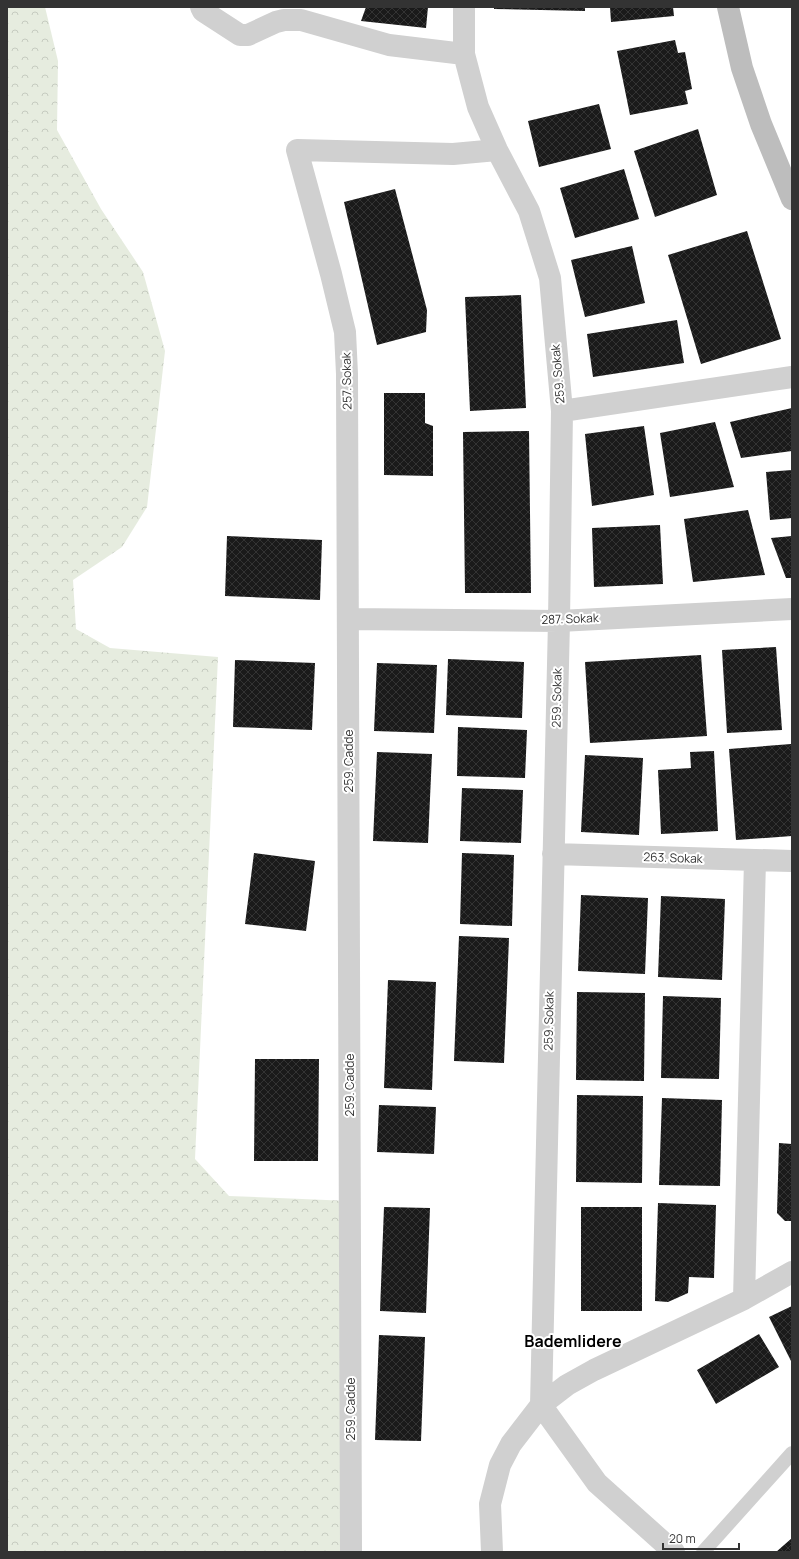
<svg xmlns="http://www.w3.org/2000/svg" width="799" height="1559" font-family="Manrope,sans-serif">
	<defs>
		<pattern id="forest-crowns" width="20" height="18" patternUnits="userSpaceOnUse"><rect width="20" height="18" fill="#e6ecdf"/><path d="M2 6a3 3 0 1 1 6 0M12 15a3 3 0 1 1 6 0" fill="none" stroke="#c6cbc0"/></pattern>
		<pattern id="building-cross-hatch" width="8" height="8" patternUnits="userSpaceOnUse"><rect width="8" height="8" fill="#1a1a1a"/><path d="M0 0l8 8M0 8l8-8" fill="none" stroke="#333"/></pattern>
	</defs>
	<rect width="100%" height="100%" fill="#fff"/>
	<!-- forest -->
	<path fill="url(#forest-crowns)" d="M 7,7 L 45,7 L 58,61 L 57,130 L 101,209 L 143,272 L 165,351 L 147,507 L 122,547 L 73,580 L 76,629 L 110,648 L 218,657 L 195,1159 L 229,1196 L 350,1201 L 351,1552 L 7,1552 Z"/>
	<!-- building -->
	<path fill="url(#building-cross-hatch)" d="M 366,7 L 428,7 L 426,28 L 361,21 Z
		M 494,7 L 585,7 L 585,11 L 494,9 Z
		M 610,7 L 673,7 L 674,16 L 611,22 Z
		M 675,40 L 678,53 L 685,52 L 692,89 L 685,91 L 688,104 L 630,115 L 617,51 Z
		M 599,104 L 611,149 L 539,167 L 528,121 Z
		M 698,129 L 717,195 L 655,217 L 634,151 Z
		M 624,169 L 639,219 L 575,238 L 560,188 Z
		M 395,189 L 427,310 L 426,332 L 377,345 L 344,202 Z
		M 747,231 L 781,339 L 701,364 L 668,255 Z
		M 632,246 L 645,303 L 585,317 L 571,260 Z
		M 521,295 L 526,408 L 470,411 L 465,297 Z
		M 677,320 L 684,363 L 593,377 L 587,334 Z
		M 384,393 L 425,393 L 425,423 L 433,426 L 433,476 L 384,475 Z
		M 792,408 L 792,451 L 741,458 L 730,422 Z
		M 715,422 L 734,487 L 670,497 L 660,433 Z
		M 644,426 L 654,495 L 592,506 L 585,434 Z
		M 529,431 L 531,593 L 465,593 L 463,432 Z
		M 792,470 L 792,518 L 770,520 L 766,472 Z
		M 748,510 L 765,575 L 693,582 L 684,519 Z
		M 660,525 L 663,584 L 594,587 L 592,528 Z
		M 227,536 L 322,540 L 320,600 L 225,596 Z
		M 792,536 L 792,578 L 786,578 L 771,538 Z
		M 776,647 L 782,730 L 727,733 L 722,650 Z
		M 701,655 L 707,736 L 590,743 L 585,662 Z
		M 448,659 L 524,662 L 522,718 L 446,715 Z
		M 235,660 L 315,663 L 312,730 L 233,727 Z
		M 377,663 L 437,665 L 434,733 L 374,731 Z
		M 458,727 L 527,730 L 525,778 L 457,776 Z
		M 791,744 L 792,762 L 792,836 L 736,840 L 729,749 Z
		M 714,751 L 718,831 L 661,834 L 658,770 L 691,768 L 690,752 Z
		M 377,752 L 432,754 L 428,843 L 373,841 Z
		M 585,755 L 643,758 L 639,835 L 581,832 Z
		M 462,788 L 523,790 L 521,843 L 460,841 Z
		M 254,853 L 315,861 L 306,931 L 245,924 Z
		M 462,853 L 514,855 L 512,926 L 460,924 Z
		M 581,895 L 648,898 L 645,974 L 578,971 Z
		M 661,896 L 725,899 L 722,980 L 658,977 Z
		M 459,936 L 509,938 L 504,1063 L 454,1061 Z
		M 388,980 L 436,982 L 432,1090 L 384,1088 Z
		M 577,992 L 645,993 L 644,1081 L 576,1080 Z
		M 663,996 L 721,998 L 719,1079 L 661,1078 Z
		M 255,1059 L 319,1059 L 318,1161 L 254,1161 Z
		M 577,1095 L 643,1096 L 642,1183 L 576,1182 Z
		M 662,1098 L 722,1100 L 720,1186 L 659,1185 Z
		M 379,1105 L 436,1107 L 434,1154 L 377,1152 Z
		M 779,1143 L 792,1144 L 792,1221 L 785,1221 L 777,1213 Z
		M 658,1203 L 716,1205 L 714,1278 L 689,1277 L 688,1293 L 668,1302 L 655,1301 Z
		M 384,1207 L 430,1208 L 426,1313 L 380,1311 Z
		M 581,1207 L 642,1207 L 642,1311 L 581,1311 Z
		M 792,1306 L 792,1363 L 769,1317 Z
		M 759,1334 L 779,1367 L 716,1404 L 697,1370 Z
		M 379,1335 L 425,1337 L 421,1441 L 375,1440 Z
		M 792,1538 L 792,1552 L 776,1552 Z"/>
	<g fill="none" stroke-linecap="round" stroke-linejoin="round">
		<!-- lane -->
		<path stroke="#d0d0d0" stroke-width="14" d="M 703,1552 L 792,1453"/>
		<!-- street -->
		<path stroke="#d0d0d0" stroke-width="22" d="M 201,7 L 203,11 L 240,35 L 248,35 L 276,22 L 284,20 L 301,20 L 389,45 L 464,54
			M 464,7 L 464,54 L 478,107 L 497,150 L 529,211 L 550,278 L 562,411 L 559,621 L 541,1405
			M 562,411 L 792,377
			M 349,619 L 559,621 L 792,609
			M 553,854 L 792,861
			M 744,1299 L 755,860
			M 541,1405 L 597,1483 L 674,1552
			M 351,1552 L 347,374 L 345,332 L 331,274 L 297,150 L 453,154 L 497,150
			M 492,1552 L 490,1504 L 500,1465 L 511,1444 L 541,1405 L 567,1385 L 594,1370 L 744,1299 L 792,1272"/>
		<!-- secondary -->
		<path stroke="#bdbdbd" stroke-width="22" d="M 728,7 L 742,68 L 761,124 L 792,199"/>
	</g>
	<g text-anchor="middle" stroke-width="4" stroke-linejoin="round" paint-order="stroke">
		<!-- street labels -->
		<g font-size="12" fill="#333" stroke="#fff">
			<text transform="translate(558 374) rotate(-95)" y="4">259. Sokak</text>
			<text transform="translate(347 381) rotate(-91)" y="4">257. Sokak</text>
			<text transform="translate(570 619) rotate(-2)" y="4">287. Sokak</text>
			<text transform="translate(557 698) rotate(-89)" y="4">259. Sokak</text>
			<text transform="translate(349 761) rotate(-90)" y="4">259. Cadde</text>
			<text transform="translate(673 858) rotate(2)" y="4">263. Sokak</text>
			<text transform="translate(549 1021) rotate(-89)" y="4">259. Sokak</text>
			<text transform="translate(350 1085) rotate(-90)" y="4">259. Cadde</text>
			<text transform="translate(351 1409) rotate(-90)" y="4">259. Cadde</text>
		</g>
		<!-- district labels -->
		<g font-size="16" font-weight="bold" fill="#000" stroke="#fff">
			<text x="573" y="1347">Bademlidere</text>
		</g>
	</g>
	<!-- border -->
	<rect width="799" height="1559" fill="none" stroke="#333333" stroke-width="16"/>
	<!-- scale -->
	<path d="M663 1543v6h76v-6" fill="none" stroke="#333333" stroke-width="2"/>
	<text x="669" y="1543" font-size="12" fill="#333333" stroke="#ffffff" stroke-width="3" paint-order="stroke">20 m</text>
</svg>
